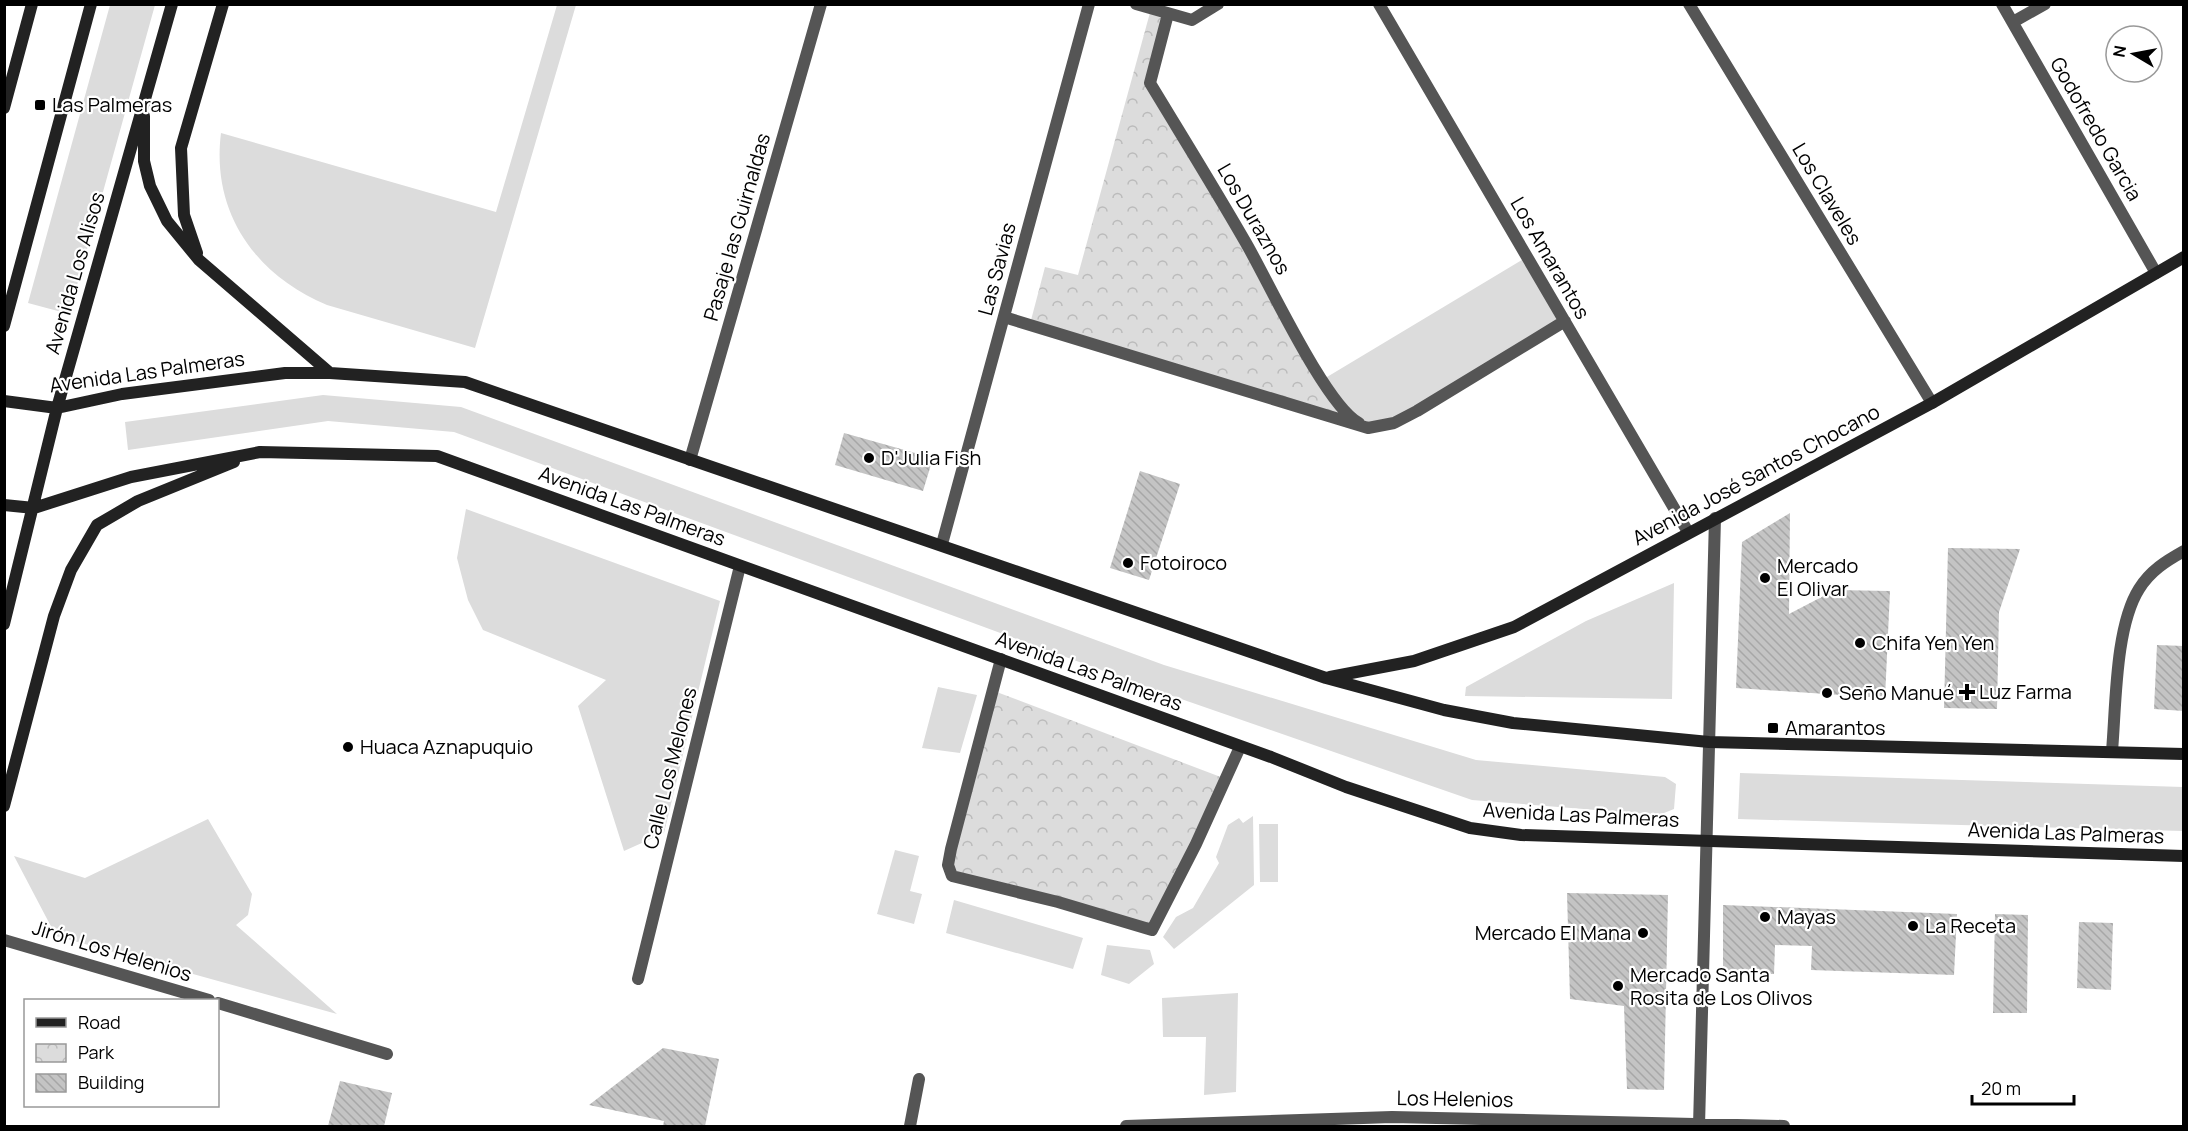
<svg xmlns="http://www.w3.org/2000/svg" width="2188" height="1131" font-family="Manrope,sans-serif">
	<defs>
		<pattern id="park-crowns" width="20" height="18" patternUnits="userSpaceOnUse" patternTransform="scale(1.5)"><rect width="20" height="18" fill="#dcdcdc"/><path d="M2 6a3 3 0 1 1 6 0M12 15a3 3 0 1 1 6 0" fill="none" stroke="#bbb"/></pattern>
		<pattern id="building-back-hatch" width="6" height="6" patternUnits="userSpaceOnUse" patternTransform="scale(1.5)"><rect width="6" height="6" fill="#c4c4c4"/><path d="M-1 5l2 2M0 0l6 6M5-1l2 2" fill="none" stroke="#a7a7a7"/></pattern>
	</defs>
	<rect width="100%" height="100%" fill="#fff"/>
	<!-- grass -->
	<path fill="#dcdcdc" d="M 110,5 L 155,5 L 69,314 L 28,303 Z
		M 557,5 L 576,5 L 475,348 L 327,305 C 255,275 211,212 221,133 L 496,212 Z
		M 1527,257 L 1565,321 L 1417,411 L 1368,428 L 1322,380 Z
		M 323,395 L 461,407 L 1164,665 L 1476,760 L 1665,777 L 1676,784 L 1674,809 L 1659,815 L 1472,800 L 1161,692 L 454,432 L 328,421 L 128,450 L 125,422 Z
		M 466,509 L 720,601 L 664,833 L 624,851 L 578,706 L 606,680 L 483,630 L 468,600 L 457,558 Z
		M 1674,583 L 1672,699 L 1465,696 L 1466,687 L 1586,621 Z
		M 938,687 L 977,695 L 960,753 L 922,748 Z
		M 1740,773 L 2183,787 L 2183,831 L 1738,819 Z
		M 1253,816 L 1254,885 L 1174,949 L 1163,937 L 1176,917 L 1193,908 L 1219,863 L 1216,857 L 1228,825 L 1239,818 L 1243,823 Z
		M 208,819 L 252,894 L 248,915 L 236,925 L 337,1014 L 56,936 L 14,856 L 85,878 Z
		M 1259,824 L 1278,824 L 1278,882 L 1260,882 Z
		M 895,850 L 919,856 L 910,891 L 922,894 L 914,924 L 877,914 Z
		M 954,900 L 1083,938 L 1073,969 L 946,933 Z
		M 1107,945 L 1150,950 L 1154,964 L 1129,984 L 1101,975 Z
		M 1238,993 L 1236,1092 L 1204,1095 L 1206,1037 L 1163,1037 L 1162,998 Z"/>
	<!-- park -->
	<path fill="url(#park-crowns)" d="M 1151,9 L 1168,14 L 1151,83 L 1327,389 L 1354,421 L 1030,324 L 1045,267 L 1078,275 Z
		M 994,691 L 1226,779 L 1152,930 L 952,876 L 948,865 Z"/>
	<!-- building -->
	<path fill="url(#building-back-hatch)" d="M 844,433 L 933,458 L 923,491 L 835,465 Z
		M 1140,471 L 1180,484 L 1149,580 L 1110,568 Z
		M 1790,513 L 1789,614 L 1835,590 L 1890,591 L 1885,698 L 1736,688 L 1742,542 Z
		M 1948,548 L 2020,549 L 1999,612 L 1997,709 L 1944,708 Z
		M 2157,645 L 2184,646 L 2184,711 L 2154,709 Z
		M 1567,893 L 1668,895 L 1664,1090 L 1627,1089 L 1624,1006 L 1570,999 Z
		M 1723,905 L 1957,914 L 1954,975 L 1811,970 L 1812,946 L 1775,945 L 1774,974 L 1723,974 Z
		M 1995,914 L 2028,915 L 2027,1013 L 1993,1013 Z
		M 2079,922 L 2113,923 L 2111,990 L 2077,988 Z
		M 663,1048 L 719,1059 L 705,1126 L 663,1126 L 664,1121 L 589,1105 Z
		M 340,1081 L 392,1093 L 384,1126 L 328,1126 Z"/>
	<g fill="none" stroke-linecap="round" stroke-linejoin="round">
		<!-- street -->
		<path stroke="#555" stroke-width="12" d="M 1136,4 L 1192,20 L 1218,4
			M 1379,4 L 1688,532
			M 1689,4 L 1932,403
			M 2002,4 L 2156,273
			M 1168,14 L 1150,83 C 1182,136 1215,189 1246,243 C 1268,281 1326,406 1359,423
			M 2013,22 L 2045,4
			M 1004,317 L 1368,428 L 1394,423 L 1417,411 L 1565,321
			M 690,460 L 821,4
			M 942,544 L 1089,4
			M 1001,659 L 951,849 L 948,865 L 952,876 L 1058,902 L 1152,930 L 1196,844 L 1240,747
			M 2112,751 C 2116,706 2115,627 2139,589 C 2150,571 2166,561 2184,551
			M 4,940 L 209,1000
			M 638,979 L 740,566
			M 218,1003 L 387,1054
			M 910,1126 L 919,1079
			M 1126,1126 L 1392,1117 L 1784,1126
			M 1699,1126 L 1715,518"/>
		<!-- secondary -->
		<path stroke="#222" stroke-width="12" d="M 4,108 L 32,4
			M 144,116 L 144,161 L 150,186 L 167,221 L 199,260 L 330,373
			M 197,253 L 184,215 L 181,148 L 223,4
			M 4,326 L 91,4
			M 4,401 L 57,408 L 122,394 L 285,373 L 330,373 L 465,382 L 1326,678 L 1444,710 L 1513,723 L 1709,742 L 2184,754
			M 4,505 L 34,508 L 131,477 L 260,452 L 437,456 L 1271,757 L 1346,787 L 1470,828 L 1521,835 L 2184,856
			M 4,624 L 57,408 L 172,4
			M 1330,677 L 1414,661 L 1514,627 L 1932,403 L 2184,257
			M 4,806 L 54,616 L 71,570 L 97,525 L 138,501 L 234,462"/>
	</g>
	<!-- markers -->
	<g fill="#000" stroke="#fff" stroke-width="2">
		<rect x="34" y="99" width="12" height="12" rx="3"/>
		<circle cx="869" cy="458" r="6"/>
		<circle cx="1128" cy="563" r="6"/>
		<circle cx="1765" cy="578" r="6"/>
		<circle cx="1860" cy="643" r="6"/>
		<path d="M1964 683h6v6h6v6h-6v6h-6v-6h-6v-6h6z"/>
		<circle cx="1827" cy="693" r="6"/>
		<rect x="1767" y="722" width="12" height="12" rx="3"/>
		<circle cx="348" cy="747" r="6"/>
		<circle cx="1765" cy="917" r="6"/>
		<circle cx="1913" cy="926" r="6"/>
		<circle cx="1643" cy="933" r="6"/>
		<circle cx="1618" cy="986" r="6"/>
	</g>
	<g text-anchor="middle" stroke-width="4.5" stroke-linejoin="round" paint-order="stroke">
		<!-- poi labels -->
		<g font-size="20" fill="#000" stroke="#fff" text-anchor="start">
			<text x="52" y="112">Las Palmeras</text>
			<text x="881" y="465">D'Julia Fish</text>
			<text x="1140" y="570">Fotoiroco</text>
			<text x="1777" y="573">Mercado<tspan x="1777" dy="23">El Olivar</tspan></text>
			<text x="1872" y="650">Chifa Yen Yen</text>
			<text x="1979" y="699">Luz Farma</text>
			<text x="1839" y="700">Seño Manué</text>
			<text x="1785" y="735">Amarantos</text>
			<text x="360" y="754">Huaca Aznapuquio</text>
			<text x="1777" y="924">Mayas</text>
			<text x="1925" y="933">La Receta</text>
			<text x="1631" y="940" text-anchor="end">Mercado El Mana</text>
			<text x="1630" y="982">Mercado Santa<tspan x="1630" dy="23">Rosita de Los Olivos</tspan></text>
		</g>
		<!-- street labels -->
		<g font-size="20" fill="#000" stroke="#fff">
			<text transform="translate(2096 129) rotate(60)" y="7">Godofredo Garcia</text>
			<text transform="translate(1827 194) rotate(59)" y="7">Los Claveles</text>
			<text transform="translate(1254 219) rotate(60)" y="7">Los Duraznos</text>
			<text transform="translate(737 227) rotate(-74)" y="7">Pasaje las Guirnaldas</text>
			<text transform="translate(1550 258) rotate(60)" y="7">Los Amarantos</text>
			<text transform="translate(997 269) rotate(-75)" y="7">Las Savias</text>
			<text transform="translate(75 273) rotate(-74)" y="7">Avenida Los Alisos</text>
			<text transform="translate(147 372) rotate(-8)" y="7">Avenida Las Palmeras</text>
			<text transform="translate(1756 475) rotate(-28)" y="7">Avenida José Santos Chocano</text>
			<text transform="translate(632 506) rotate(20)" y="7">Avenida Las Palmeras</text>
			<text transform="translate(1089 671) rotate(20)" y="7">Avenida Las Palmeras</text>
			<text transform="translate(670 768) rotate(-76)" y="7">Calle Los Melones</text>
			<text transform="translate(1581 815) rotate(3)" y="7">Avenida Las Palmeras</text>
			<text transform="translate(2066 833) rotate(2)" y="7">Avenida Las Palmeras</text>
			<text transform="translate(112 951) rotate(17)" y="7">Jirón Los Helenios</text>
			<text transform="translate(1455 1099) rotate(1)" y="7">Los Helenios</text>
		</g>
	</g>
	<!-- border -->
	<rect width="2188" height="1131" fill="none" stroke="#000000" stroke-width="12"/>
	<!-- legend -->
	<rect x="24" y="999" width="195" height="108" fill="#ffffff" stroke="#999999" stroke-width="1.5"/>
	<rect x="36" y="1018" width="30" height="9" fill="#222222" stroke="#999999" stroke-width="1.5"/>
	<text x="78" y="1029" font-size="18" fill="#000000">Road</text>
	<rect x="36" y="1044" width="30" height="18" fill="url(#park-crowns)" stroke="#999999" stroke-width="1.5"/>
	<text x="78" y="1059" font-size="18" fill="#000000">Park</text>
	<rect x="36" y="1074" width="30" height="18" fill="url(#building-back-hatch)" stroke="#999999" stroke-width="1.5"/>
	<text x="78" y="1089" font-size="18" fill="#000000">Building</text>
	<!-- north arrow -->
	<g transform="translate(2134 54) rotate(280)"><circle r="28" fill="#ffffff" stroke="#999999" stroke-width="1.5"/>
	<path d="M0-4.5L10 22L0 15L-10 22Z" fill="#000000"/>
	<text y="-9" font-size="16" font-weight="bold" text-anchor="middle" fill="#000000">N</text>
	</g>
	<!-- scale -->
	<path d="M1972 1095v9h102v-9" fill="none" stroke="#000000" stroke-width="3"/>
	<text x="1981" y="1095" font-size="18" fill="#000000" stroke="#ffffff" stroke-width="4.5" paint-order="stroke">20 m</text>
</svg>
